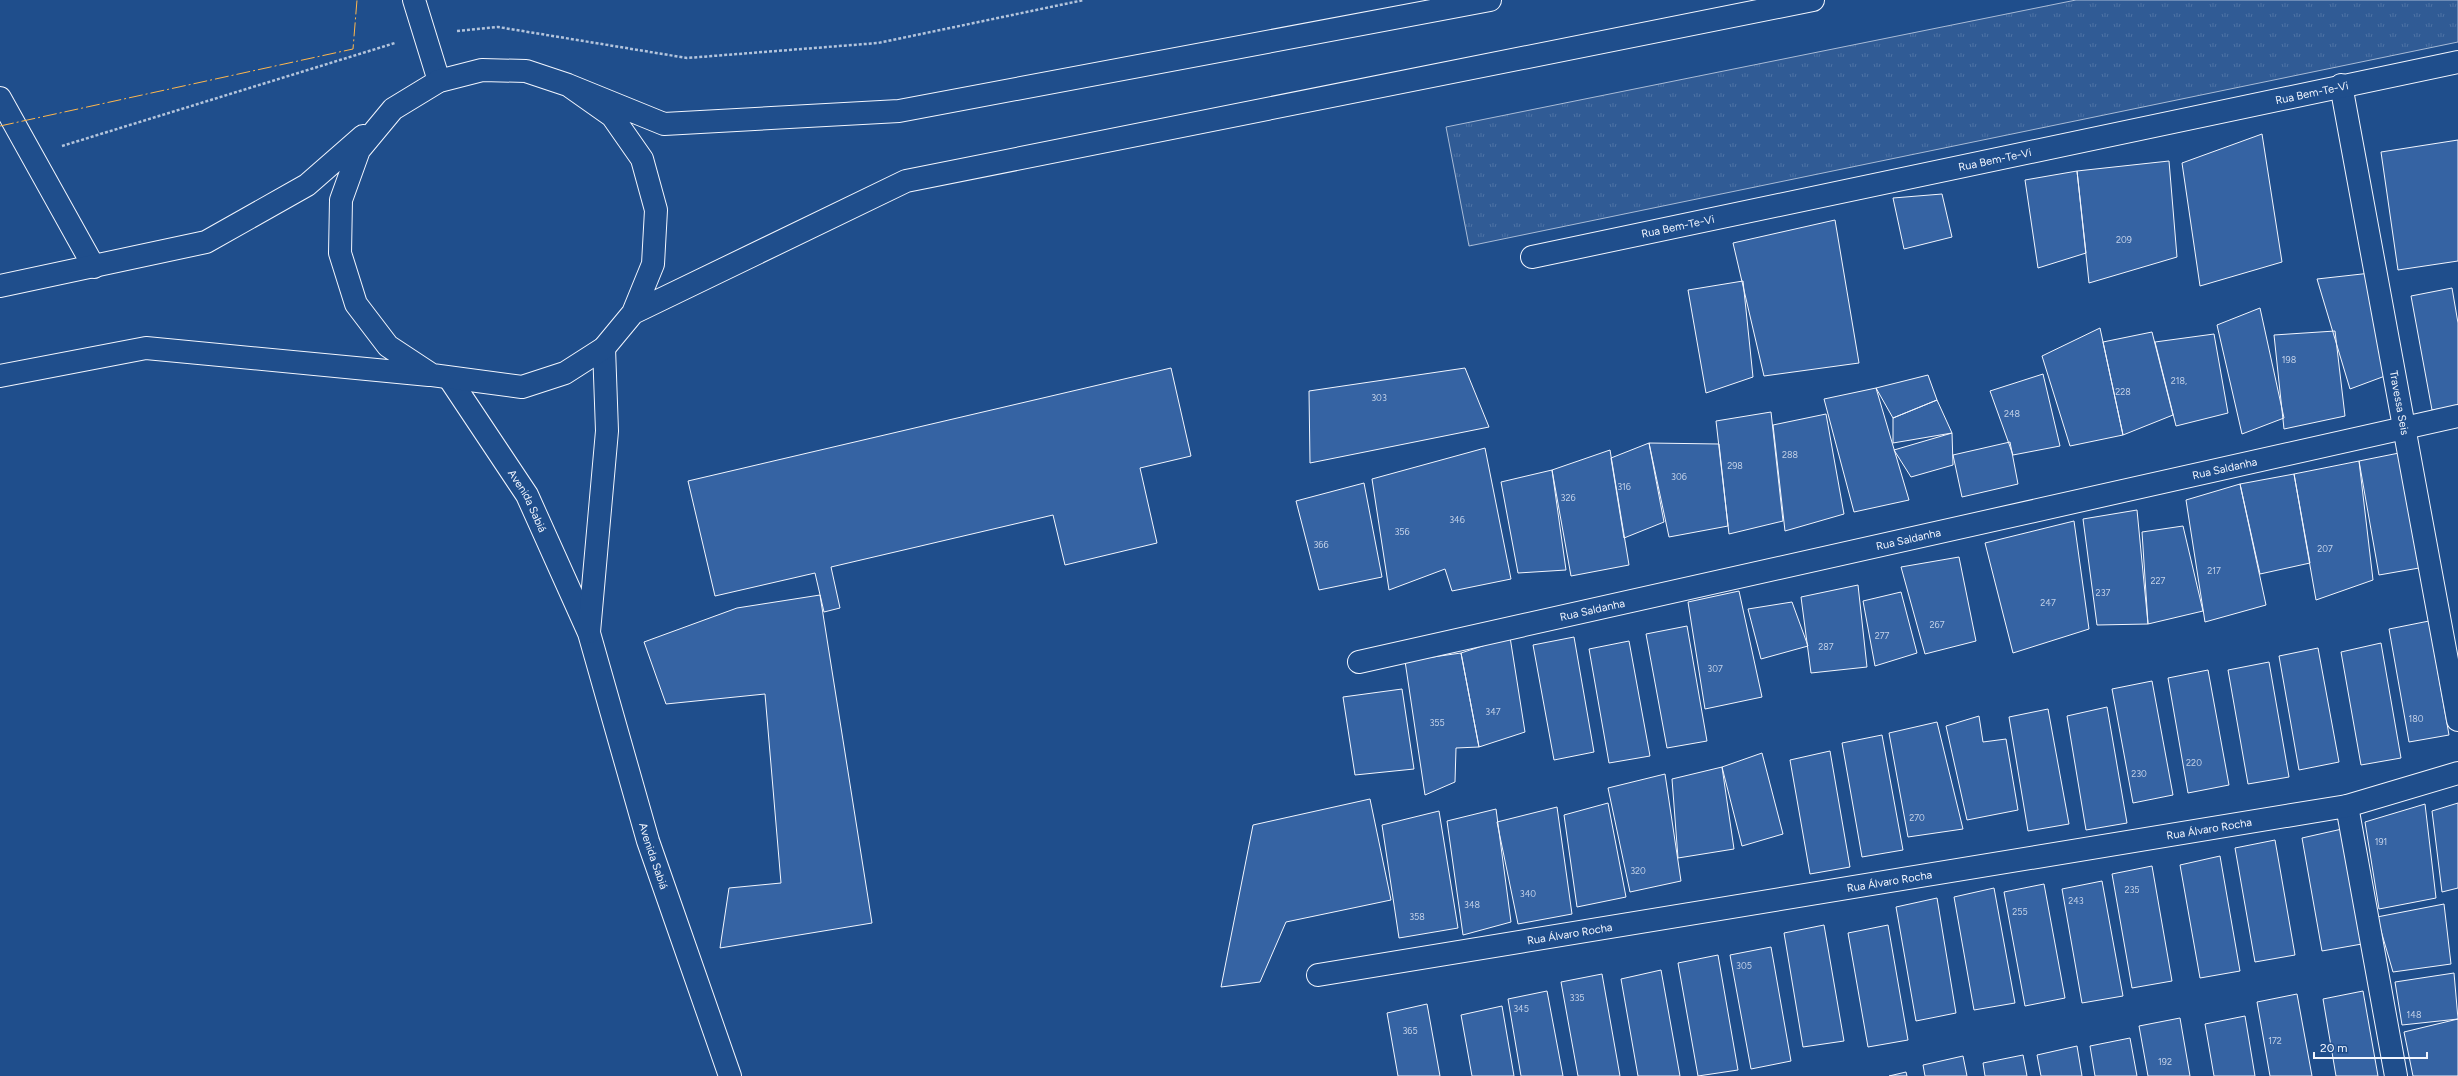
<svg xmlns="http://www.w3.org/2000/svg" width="2458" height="1076" font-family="Figtree,sans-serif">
	<defs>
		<pattern id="grass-tufts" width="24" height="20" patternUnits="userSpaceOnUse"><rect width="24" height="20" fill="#305b95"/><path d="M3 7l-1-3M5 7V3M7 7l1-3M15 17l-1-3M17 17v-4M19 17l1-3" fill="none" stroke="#4e73a5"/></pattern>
	</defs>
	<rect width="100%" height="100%" fill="#1f4e8c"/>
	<!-- grass -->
	<path fill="url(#grass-tufts)" stroke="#a8bbd7" d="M 2076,0 L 2458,0 L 2458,42 L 1469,246 L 1446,127 Z"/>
	<!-- building -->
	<path fill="#3563a3" stroke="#f2f6ff" d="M 2262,134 L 2282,262 L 2200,286 L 2182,163 Z
		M 2458,140 L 2458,261 L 2398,270 L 2381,152 Z
		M 2169,161 L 2177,257 L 2089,283 L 2077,171 Z
		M 2077,171 L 2086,253 L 2038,268 L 2025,180 Z
		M 1942,194 L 1952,237 L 1904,249 L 1893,198 Z
		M 1835,220 L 1859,363 L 1764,376 L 1733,243 Z
		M 2371,273 L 2385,376 L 2350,389 L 2317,279 Z
		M 1743,281 L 1753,377 L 1706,393 L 1688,290 Z
		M 2452,288 L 2458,323 L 2458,406 L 2432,410 L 2411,296 Z
		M 2260,308 L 2284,418 L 2242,434 L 2217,325 Z
		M 2100,328 L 2123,435 L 2070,446 L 2042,356 Z
		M 2335,331 L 2345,416 L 2284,429 L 2274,335 Z
		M 2152,332 L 2173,415 L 2123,435 L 2103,342 Z
		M 2214,334 L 2228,413 L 2176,426 L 2155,342 Z
		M 1171,368 L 1191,456 L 1140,468 L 1157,543 L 1065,565 L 1053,515 L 831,567 L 840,608 L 824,612 L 815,573 L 715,596 L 688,481 Z
		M 1465,368 L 1489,427 L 1310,463 L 1309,391 Z
		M 2043,374 L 2060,446 L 2013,455 L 1990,391 Z
		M 1928,375 L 1937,400 L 1893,418 L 1876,388 Z
		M 1876,388 L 1909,500 L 1854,512 L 1824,399 Z
		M 1937,400 L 1952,433 L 1893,443 L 1893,418 Z
		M 1771,412 L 1783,521 L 1729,534 L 1716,421 Z
		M 1826,414 L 1844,514 L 1785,531 L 1773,425 Z
		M 1952,433 L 1953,465 L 1911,477 L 1894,450 Z
		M 2010,442 L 2018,484 L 1962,497 L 1953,455 Z
		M 1649,443 L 1664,522 L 1624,538 L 1611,458 Z
		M 1649,443 L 1719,444 L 1728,526 L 1669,537 Z
		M 1485,448 L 1511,579 L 1452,591 L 1445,569 L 1389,590 L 1372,479 Z
		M 1610,450 L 1629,565 L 1571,576 L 1552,470 Z
		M 2399,453 L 2419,568 L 2379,575 L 2359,461 Z
		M 2359,461 L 2373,580 L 2316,600 L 2294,474 Z
		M 1552,470 L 1566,570 L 1518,573 L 1501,482 Z
		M 2294,474 L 2310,563 L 2260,574 L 2240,484 Z
		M 1364,483 L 1382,577 L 1319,590 L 1296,501 Z
		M 2240,484 L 2266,605 L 2205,622 L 2186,500 Z
		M 2137,510 L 2148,624 L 2097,625 L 2083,519 Z
		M 2074,521 L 2089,629 L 2013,653 L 1985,543 Z
		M 2183,526 L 2203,611 L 2148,624 L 2142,532 Z
		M 1959,557 L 1976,641 L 1925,654 L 1901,567 Z
		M 1858,585 L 1867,667 L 1811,673 L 1801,597 Z
		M 1739,591 L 1762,697 L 1705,709 L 1688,602 Z
		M 1901,592 L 1917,653 L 1875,666 L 1863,601 Z
		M 820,595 L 872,923 L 720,948 L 729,888 L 781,883 L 765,694 L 666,704 L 644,642 L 737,608 Z
		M 1792,602 L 1808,646 L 1761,659 L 1748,609 Z
		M 2429,621 L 2449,735 L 2409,742 L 2389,629 Z
		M 1687,626 L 1707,741 L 1667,748 L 1646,634 Z
		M 1510,637 L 1525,732 L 1479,747 L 1461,653 Z
		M 1574,637 L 1594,752 L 1554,760 L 1533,645 Z
		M 1629,641 L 1650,756 L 1609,763 L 1589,649 Z
		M 2381,643 L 2401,758 L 2361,765 L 2341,652 Z
		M 2318,648 L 2339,762 L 2299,770 L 2279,656 Z
		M 1461,653 L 1479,747 L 1456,748 L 1455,782 L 1425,795 L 1405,661 Z
		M 2269,662 L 2289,777 L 2248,784 L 2228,670 Z
		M 2208,670 L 2229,785 L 2188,793 L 2168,678 Z
		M 2152,681 L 2173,795 L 2133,803 L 2112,689 Z
		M 1402,689 L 1414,769 L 1355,775 L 1343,697 Z
		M 2107,707 L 2127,823 L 2086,830 L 2067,716 Z
		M 2048,709 L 2069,824 L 2028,831 L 2009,717 Z
		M 1979,716 L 1983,742 L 2006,739 L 2018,810 L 1967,820 L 1946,726 Z
		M 1937,722 L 1963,829 L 1908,837 L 1889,733 Z
		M 1882,735 L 1903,850 L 1862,857 L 1842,743 Z
		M 1830,751 L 1850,867 L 1810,874 L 1790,760 Z
		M 1762,753 L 1783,834 L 1742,846 L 1722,767 Z
		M 1722,767 L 1734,849 L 1678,858 L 1672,779 Z
		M 1665,774 L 1681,881 L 1630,892 L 1608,788 Z
		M 1370,799 L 1391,900 L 1286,922 L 1260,982 L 1221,987 L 1253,825 Z
		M 1608,803 L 1626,897 L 1577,907 L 1564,815 Z
		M 2458,803 L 2458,888 L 2442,892 L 2432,811 Z
		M 2425,804 L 2436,898 L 2379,909 L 2365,822 Z
		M 1557,807 L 1572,914 L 1518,924 L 1497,822 Z
		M 1496,809 L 1511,922 L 1463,935 L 1447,821 Z
		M 1439,811 L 1458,928 L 1399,938 L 1382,825 Z
		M 2342,829 L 2362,944 L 2322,951 L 2302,838 Z
		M 2275,840 L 2295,955 L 2255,962 L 2235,848 Z
		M 2220,856 L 2240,971 L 2200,978 L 2180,865 Z
		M 2152,866 L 2172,981 L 2132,988 L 2112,874 Z
		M 2102,881 L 2123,996 L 2082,1003 L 2062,889 Z
		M 2044,884 L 2065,998 L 2025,1006 L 2004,892 Z
		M 1994,888 L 2015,1003 L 1974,1010 L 1954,897 Z
		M 1937,898 L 1956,1013 L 1916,1021 L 1896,907 Z
		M 2444,904 L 2451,964 L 2393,972 L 2377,917 Z
		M 1824,925 L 1844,1041 L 1803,1047 L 1784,933 Z
		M 1888,925 L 1908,1040 L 1868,1047 L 1848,933 Z
		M 1771,947 L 1791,1061 L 1751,1069 L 1730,955 Z
		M 1718,955 L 1738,1070 L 1698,1076 L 1678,963 Z
		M 1661,970 L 1680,1076 L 1638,1076 L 1621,979 Z
		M 2454,973 L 2458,1019 L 2402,1025 L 2395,982 Z
		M 1602,974 L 1620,1076 L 1578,1076 L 1561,982 Z
		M 1547,991 L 1563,1076 L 1521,1076 L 1508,999 Z
		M 2363,991 L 2378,1076 L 2336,1076 L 2323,999 Z
		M 2297,994 L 2312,1076 L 2270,1076 L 2257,1002 Z
		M 1427,1004 L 1440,1076 L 1398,1076 L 1387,1013 Z
		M 1502,1006 L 1514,1076 L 1472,1076 L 1461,1015 Z
		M 2245,1016 L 2255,1076 L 2214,1076 L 2205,1024 Z
		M 2180,1018 L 2190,1076 L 2148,1076 L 2139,1026 Z
		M 2458,1019 L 2458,1076 L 2413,1076 L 2404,1032 Z
		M 2130,1038 L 2137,1076 L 2095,1076 L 2090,1046 Z
		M 2077,1046 L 2082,1076 L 2041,1076 L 2037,1055 Z
		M 2023,1055 L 2027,1076 L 1985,1076 L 1983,1063 Z
		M 1963,1056 L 1967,1076 L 1925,1076 L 1923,1065 Z
		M 1906,1072 L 1907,1076 L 1889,1076 Z"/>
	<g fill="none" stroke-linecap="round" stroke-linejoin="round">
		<defs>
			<g id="minor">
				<path d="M 414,0 L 439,81"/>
				<path id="s1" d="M 2341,85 L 2458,720"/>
				<path d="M 0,98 L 94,267"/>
				<path id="s2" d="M 1532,257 L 2458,62"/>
				<path id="s3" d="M 449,378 L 527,495 L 589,633 L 648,841 L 730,1076"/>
				<path d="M 589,632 L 607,431 L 604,348"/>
				<path id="s4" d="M 1359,662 L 2458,416"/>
				<path d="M 2347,806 L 2396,1076"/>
				<path id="s5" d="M 1318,975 L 2347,806 L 2458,773"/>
			</g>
			<path id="primary" d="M 568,85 L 612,116 L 642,159 L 656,210 L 653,264 L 633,313 L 604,348 L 565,373 L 522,387 L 432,375 L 388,346 L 356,304 L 340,253 L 341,200 L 359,150 L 393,109 L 439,81 L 482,70 L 526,71 L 568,85 L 664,124 L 899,111 L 1490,0
				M 0,286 L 206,242 L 307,185 L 363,136
				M 633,313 L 906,181 L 1813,0
				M 0,376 L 146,348 L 429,375"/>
		</defs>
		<!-- minor casing -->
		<use href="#minor" stroke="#f2f6ff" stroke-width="24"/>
		<!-- primary casing -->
		<use href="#primary" stroke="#f2f6ff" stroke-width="24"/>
		<!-- path -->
		<path stroke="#b3c4dc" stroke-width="2.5" stroke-dasharray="3 2" stroke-linecap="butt" d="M 457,31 L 498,27 L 687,58 L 878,43 L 1084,0
			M 62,146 L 395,43"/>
		<!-- minor -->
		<use href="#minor" stroke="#1f4e8c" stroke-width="22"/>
		<!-- primary -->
		<use href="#primary" stroke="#1f4e8c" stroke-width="22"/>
		<!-- power -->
		<path stroke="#ffb74d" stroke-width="1" stroke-dasharray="14 3 2 3" stroke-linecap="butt" d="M 0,126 L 353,49 L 357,0"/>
	</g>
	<g text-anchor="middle" stroke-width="3" stroke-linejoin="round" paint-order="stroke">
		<!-- number labels -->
		<g font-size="9" fill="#c3d1e8">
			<text x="2124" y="243">209</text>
			<text x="2289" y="363">198</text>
			<text x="2179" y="384">218,</text>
			<text x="2123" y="395">228</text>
			<text x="1379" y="401">303</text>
			<text x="2012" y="417">248</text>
			<text x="1790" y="458">288</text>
			<text x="1735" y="469">298</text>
			<text x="1679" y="480">306</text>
			<text x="1624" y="490">316</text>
			<text x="1568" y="501">326</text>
			<text x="1457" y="523">346</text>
			<text x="1402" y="535">356</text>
			<text x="1321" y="548">366</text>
			<text x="2325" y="552">207</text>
			<text x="2214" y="574">217</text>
			<text x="2158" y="584">227</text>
			<text x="2103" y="596">237</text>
			<text x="2048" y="606">247</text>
			<text x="1937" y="628">267</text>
			<text x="1882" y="639">277</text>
			<text x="1826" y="650">287</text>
			<text x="1715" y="672">307</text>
			<text x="1493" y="715">347</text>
			<text x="2416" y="722">180</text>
			<text x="1437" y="726">355</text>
			<text x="2194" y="766">220</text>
			<text x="2139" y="777">230</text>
			<text x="1917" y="821">270</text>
			<text x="2381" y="845">191</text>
			<text x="1638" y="874">320</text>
			<text x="2132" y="893">235</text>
			<text x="1528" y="897">340</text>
			<text x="2076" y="904">243</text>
			<text x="1472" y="908">348</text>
			<text x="2020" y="915">255</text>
			<text x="1417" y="920">358</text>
			<text x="1744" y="969">305</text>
			<text x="1577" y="1001">335</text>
			<text x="1521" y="1012">345</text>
			<text x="2414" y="1018">148</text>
			<text x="1410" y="1034">365</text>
			<text x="2275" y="1044">172</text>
			<text x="2165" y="1065">192</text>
		</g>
		<!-- street labels -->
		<g font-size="11" fill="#f2f6ff" stroke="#1f4e8c">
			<text dy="4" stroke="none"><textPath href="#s2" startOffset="797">Rua Bem-Te-Vi</textPath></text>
			<text dy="4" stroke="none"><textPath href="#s2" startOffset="473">Rua Bem-Te-Vi</textPath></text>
			<text dy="4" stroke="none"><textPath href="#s2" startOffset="149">Rua Bem-Te-Vi</textPath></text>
			<text dy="4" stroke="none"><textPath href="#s1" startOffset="323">Travessa Seis</textPath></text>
			<text dy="4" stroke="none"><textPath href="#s4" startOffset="887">Rua Saldanha</textPath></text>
			<text dy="4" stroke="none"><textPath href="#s3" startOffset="146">Avenida Sabiá</textPath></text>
			<text dy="4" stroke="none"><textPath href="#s4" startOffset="563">Rua Saldanha</textPath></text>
			<text dy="4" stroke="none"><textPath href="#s4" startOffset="239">Rua Saldanha</textPath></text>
			<text dy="4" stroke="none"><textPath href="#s5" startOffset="903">Rua Álvaro Rocha</textPath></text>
			<text dy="4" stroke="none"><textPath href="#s3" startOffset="524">Avenida Sabiá</textPath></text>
			<text dy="4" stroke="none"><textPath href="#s5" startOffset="579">Rua Álvaro Rocha</textPath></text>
			<text dy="4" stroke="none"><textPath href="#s5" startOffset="255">Rua Álvaro Rocha</textPath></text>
		</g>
	</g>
	<!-- scale -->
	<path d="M2314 1052v6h113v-6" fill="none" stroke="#f2f6ff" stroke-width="2"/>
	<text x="2320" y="1052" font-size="12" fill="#f2f6ff" stroke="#1f4e8c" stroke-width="3" paint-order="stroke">20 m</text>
</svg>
